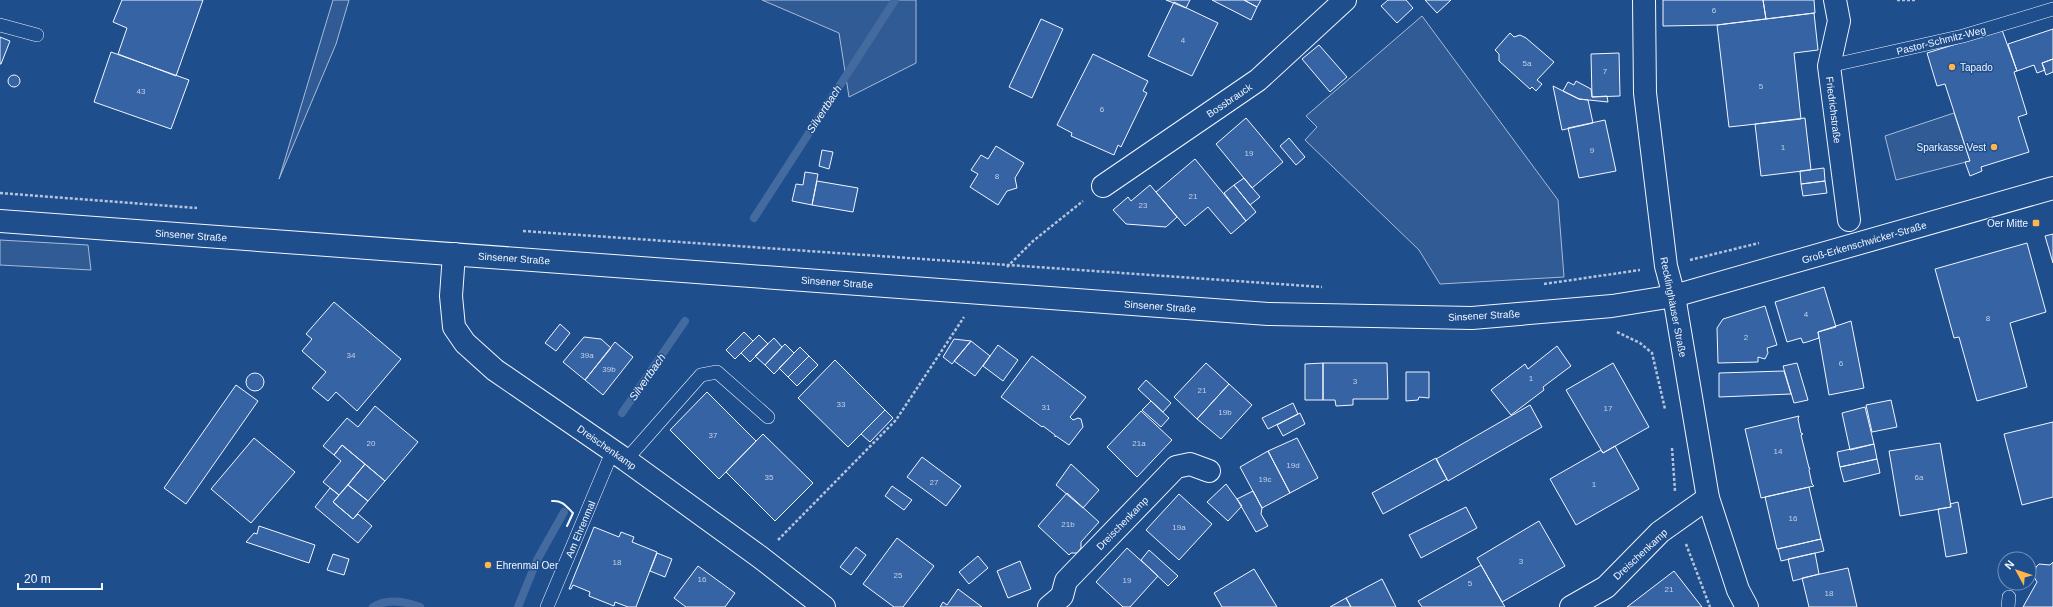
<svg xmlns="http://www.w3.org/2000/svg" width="2053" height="607" font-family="Arial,sans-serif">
	<rect width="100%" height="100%" fill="#1f4e8c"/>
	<!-- built -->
	<path fill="#305b95" stroke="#a8bbd7" d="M 333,0 L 349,0 L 336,44 L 279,179 Z
		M 762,0 L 916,0 L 916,63 L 849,97 L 839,33 Z
		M 1422,16 L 1558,200 L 1564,277 L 1440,284 L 1419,250 L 1305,140 L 1317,127 L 1306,116 Z
		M 1954,113 L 1970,161 L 1896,180 L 1885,136 Z
		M 0,240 L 88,245 L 91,270 L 0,265 Z"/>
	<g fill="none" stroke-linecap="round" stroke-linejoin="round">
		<!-- stream -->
		<path stroke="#446ba0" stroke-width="8" d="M 754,218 L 895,0
			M 622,413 L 685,321
			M 373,607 C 387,598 404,601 420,607
			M 518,607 L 537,560 L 564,512"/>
	</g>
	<!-- building -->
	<path fill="#3563a3" stroke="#f2f6ff" d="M 122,0 L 203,0 L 176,76 L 118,54 L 127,28 L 113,22 Z
		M 1166,0 L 1190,0 L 1186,8 Z
		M 1212,0 L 1244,0 L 1257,7 L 1251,20 Z
		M 1244,0 L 1261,0 L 1257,7 Z
		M 1388,0 L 1406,0 L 1413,8 L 1397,23 L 1381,6 Z
		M 1425,0 L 1451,0 L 1437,13 Z
		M 1663,0 L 1763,0 L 1766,19 L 1717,25 L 1663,26 Z
		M 1763,0 L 1814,0 L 1815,13 L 1766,19 Z
		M 1174,2 L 1218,23 L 1192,76 L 1148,56 Z
		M 1814,13 L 1818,50 L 1794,53 L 1801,119 L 1729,127 L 1717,25 Z
		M 1041,19 L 1063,29 L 1032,98 L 1009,87 Z
		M 2053,29 L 2053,59 L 2042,63 L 2045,70 L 2037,73 L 2034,65 L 2017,71 L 2008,44 Z
		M 2002,30 L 2017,71 L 2014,72 L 2027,114 L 2018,117 L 2029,152 L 1981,167 L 1982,171 L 1970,176 L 1965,162 L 1970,161 L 1945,84 L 1937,86 L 1927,53 Z
		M 1510,33 L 1514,37 L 1520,35 L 1526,38 L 1554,62 L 1537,80 L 1542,84 L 1536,91 L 1532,87 L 1530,89 L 1499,61 L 1499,54 L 1495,50 Z
		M 0,37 L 10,41 L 1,64 L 0,64 Z
		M 1319,45 L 1347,77 L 1330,92 L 1302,59 Z
		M 111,52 L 189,80 L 171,129 L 94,102 Z
		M 1619,53 L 1620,96 L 1592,97 L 1591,54 Z
		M 1093,54 L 1148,81 L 1143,91 L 1147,93 L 1121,147 L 1118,145 L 1114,155 L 1071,136 L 1072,133 L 1057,125 Z
		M 2053,59 L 2053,72 L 2046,75 L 2042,63 Z
		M8 81a6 6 0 1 1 12 0a6 6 0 1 1-12 0Z
		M 1576,81 L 1591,89 L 1592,97 L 1607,96 L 1608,102 L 1579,99 L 1563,91 L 1568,82 L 1574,85 Z
		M 1553,86 L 1579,99 L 1588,100 L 1593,123 L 1562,130 Z
		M 1246,118 L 1283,162 L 1252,188 L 1216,144 Z
		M 1805,118 L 1811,170 L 1761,176 L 1755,124 Z
		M 1605,120 L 1616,171 L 1579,178 L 1568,128 Z
		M 1289,138 L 1305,157 L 1296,165 L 1280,146 Z
		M 996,146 L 1024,163 L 1015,178 L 1017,188 L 1007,191 L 998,205 L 970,187 L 978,174 L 971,170 L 981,155 L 988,159 Z
		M 822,150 L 833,152 L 829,169 L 819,166 Z
		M 1195,159 L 1246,221 L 1231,234 L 1208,207 L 1185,226 L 1156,192 Z
		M 1824,168 L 1825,181 L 1801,184 L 1800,171 Z
		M 805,172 L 818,174 L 812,205 L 792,201 L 796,184 L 803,185 Z
		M 1244,178 L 1260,197 L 1250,205 L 1234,185 Z
		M 817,181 L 858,188 L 853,212 L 812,205 Z
		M 1825,181 L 1827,193 L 1803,196 L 1801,184 Z
		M 1150,185 L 1177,217 L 1166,227 L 1126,224 L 1113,210 L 1128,197 L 1131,201 Z
		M 1234,185 L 1256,212 L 1246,221 L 1224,193 Z
		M 2053,234 L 2053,263 L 2045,236 Z
		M 2027,243 L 2046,312 L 2010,323 L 2027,387 L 1977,401 L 1959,337 L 1954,338 L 1935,269 Z
		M 1824,287 L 1836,327 L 1818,332 L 1819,338 L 1807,342 L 1803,343 L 1801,338 L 1787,342 L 1775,302 Z
		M 334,302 L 401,359 L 357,411 L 336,392 L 328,401 L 312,388 L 326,372 L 302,351 L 312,339 L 306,334 Z
		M 1765,306 L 1777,345 L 1767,348 L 1768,353 L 1765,359 L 1758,357 L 1758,362 L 1718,363 L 1717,328 L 1723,319 Z
		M 1851,321 L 1864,388 L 1829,395 L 1818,332 Z
		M 560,324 L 570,333 L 556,351 L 545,343 Z
		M 744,332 L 753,341 L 735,359 L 726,350 Z
		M 759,335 L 768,344 L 750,362 L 741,353 Z
		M 584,337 L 601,339 L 611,348 L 585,380 L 563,362 Z
		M 774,338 L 782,347 L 765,365 L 755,356 Z
		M 954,339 L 971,341 L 952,364 L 943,357 Z
		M 971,341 L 990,356 L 975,376 L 954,361 Z
		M 615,342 L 633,357 L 603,395 L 585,380 Z
		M 785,344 L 794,353 L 774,374 L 765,365 Z
		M 998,345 L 1018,360 L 1003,381 L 983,366 Z
		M 1557,346 L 1571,366 L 1543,387 L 1544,390 L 1511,415 L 1491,390 L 1525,364 L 1528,369 Z
		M 800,347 L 809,356 L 788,377 L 779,368 Z
		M 809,356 L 818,365 L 797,386 L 788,377 Z
		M 1032,356 L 1086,397 L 1070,417 L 1073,420 L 1078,418 L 1081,419 L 1083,427 L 1069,445 L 1056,436 L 1055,437 L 1055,435 L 1043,426 L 1042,427 L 1001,397 Z
		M 835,360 L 885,410 L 848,447 L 798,398 Z
		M 1206,363 L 1229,384 L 1197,419 L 1174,397 Z
		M 1323,363 L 1323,400 L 1305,400 L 1305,364 Z
		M 1323,363 L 1387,363 L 1388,399 L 1353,399 L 1353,405 L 1336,406 L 1335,400 L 1323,400 Z
		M 1613,363 L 1649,427 L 1603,453 L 1566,390 Z
		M 1797,363 L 1808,400 L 1794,403 L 1783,366 Z
		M 1784,371 L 1791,394 L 1719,397 L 1719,373 Z
		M 1406,372 L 1429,372 L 1429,398 L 1419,397 L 1418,400 L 1406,401 Z
		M246 382a9 9 0 1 1 18 0a9 9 0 1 1-18 0Z
		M 1146,380 L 1171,403 L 1163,412 L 1138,389 Z
		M 1229,384 L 1252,405 L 1221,439 L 1197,419 Z
		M 236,385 L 258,401 L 186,504 L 164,488 Z
		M 707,392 L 756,441 L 719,479 L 670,430 Z
		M 1891,400 L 1897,427 L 1872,432 L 1866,405 Z
		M 1151,401 L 1169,418 L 1161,427 L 1142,410 Z
		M 1293,403 L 1298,414 L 1268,429 L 1262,418 Z
		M 1530,405 L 1542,427 L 1448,481 L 1436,459 Z
		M 375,406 L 418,442 L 385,481 L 342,445 L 334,455 L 323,446 L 347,418 L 358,427 Z
		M 1865,407 L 1874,444 L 1850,450 L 1842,413 Z
		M 885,410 L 893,418 L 870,442 L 861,434 Z
		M 1141,411 L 1172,440 L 1137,477 L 1107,447 Z
		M 1300,413 L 1305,424 L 1283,436 L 1277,425 Z
		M 1799,416 L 1798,419 L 1801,433 L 1803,434 L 1801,435 L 1809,468 L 1810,468 L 1809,470 L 1812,484 L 1814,486 L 1761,498 L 1745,429 Z
		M 2053,422 L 2053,497 L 2022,505 L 2004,434 Z
		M 763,434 L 813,483 L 775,521 L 726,472 Z
		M 254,438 L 295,472 L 251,523 L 211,489 Z
		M 1297,438 L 1318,478 L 1290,493 L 1268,451 Z
		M 1940,443 L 1951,507 L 1900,516 L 1889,451 Z
		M 1874,444 L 1877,459 L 1840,467 L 1837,452 Z
		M 342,445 L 365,464 L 339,495 L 323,482 L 341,461 L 334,455 Z
		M 1615,446 L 1639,489 L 1576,525 L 1550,479 L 1601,450 L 1603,453 Z
		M 1268,451 L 1290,493 L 1262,508 L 1240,467 Z
		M 922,457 L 961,486 L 946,506 L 907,477 Z
		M 1436,458 L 1447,479 L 1383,514 L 1372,493 Z
		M 1877,459 L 1880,473 L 1844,482 L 1840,467 Z
		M 365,464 L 385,481 L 368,501 L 348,485 Z
		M 1071,464 L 1099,490 L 1083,508 L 1056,485 Z
		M 1226,484 L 1242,506 L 1228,521 L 1207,502 Z
		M 348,485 L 368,501 L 353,519 L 333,502 Z
		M 892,486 L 912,500 L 904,510 L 885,496 Z
		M 1809,487 L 1821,539 L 1777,549 L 1765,497 Z
		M 330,488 L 339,495 L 333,502 L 353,519 L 358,514 L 372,526 L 358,543 L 315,507 Z
		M 1253,491 L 1262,508 L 1261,514 L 1268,526 L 1256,532 L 1237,499 Z
		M 1067,493 L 1099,522 L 1081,542 L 1081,548 L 1077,553 L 1071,553 L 1069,555 L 1038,526 Z
		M 1179,494 L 1212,524 L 1179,560 L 1146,530 Z
		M 1958,502 L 1967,553 L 1946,557 L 1938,509 L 1951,507 L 1950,504 Z
		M 1466,507 L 1477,528 L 1421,558 L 1409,535 Z
		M 1539,521 L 1565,566 L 1502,602 L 1477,558 Z
		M 259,526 L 315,545 L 309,563 L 246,542 L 254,533 L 257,534 Z
		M 594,527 L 619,537 L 621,532 L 634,537 L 632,542 L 657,552 L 636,607 L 628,607 L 615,602 L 614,606 L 589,596 L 590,592 L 573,585 L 571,589 L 569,589 Z
		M 897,538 L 934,566 L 903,607 L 894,607 L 863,584 Z
		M 1821,539 L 1824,551 L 1781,561 L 1778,549 Z
		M 856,547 L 866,555 L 851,575 L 840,567 Z
		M 1127,548 L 1158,576 L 1130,607 L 1123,607 L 1096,582 Z
		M 1149,550 L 1178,576 L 1168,586 L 1141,560 Z
		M 657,553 L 672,559 L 665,577 L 650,571 Z
		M 1815,553 L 1819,574 L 1793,581 L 1788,559 Z
		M 333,554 L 349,559 L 344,575 L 327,570 Z
		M 978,556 L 988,568 L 969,584 L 959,572 Z
		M 1020,561 L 1031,589 L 1008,598 L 997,571 Z
		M 2053,562 L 2053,607 L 2023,607 L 2037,582 L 2034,577 L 2036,567 L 2039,564 L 2050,565 Z
		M 1481,565 L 1505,607 L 1422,607 L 1418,601 Z
		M 698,566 L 735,593 L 725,607 L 686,607 L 674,598 Z
		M 1848,568 L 1857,607 L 1809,607 L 1802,578 Z
		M 1254,569 L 1277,607 L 1222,607 L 1214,593 Z
		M 1674,571 L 1702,607 L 1627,607 Z
		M 1382,579 L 1396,607 L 1351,607 L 1346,598 Z
		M 958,589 L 982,607 L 940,607 L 943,602 L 947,605 Z
		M 1346,598 L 1351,607 L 1330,607 Z"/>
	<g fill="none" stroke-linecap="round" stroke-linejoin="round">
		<defs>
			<path id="service" d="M 0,25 L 37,35
				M 1829,66 L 1963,36 L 2053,9
				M 626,460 L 701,375 L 717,372 L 768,417
				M 547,607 L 613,450
				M 2008,607 L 2009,597"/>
			<path id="minor" d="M 1835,0 L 1839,21 L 1829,66 L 1849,220
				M 1103,186 L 1258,80 L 1345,0
				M 454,254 L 451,296 L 454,327 L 465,343 L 495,370 L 626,460 L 760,557 L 824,607
				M 1049,607 L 1062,596 L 1066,581 L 1176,467 L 1190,464 L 1209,471
				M 1571,607 L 1606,587 L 1660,532 L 1708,498"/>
			<path id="tertiary" d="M 1644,0 L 1645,93 L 1666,266 L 1674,296 L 1708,498 L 1738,590 L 1747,607"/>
			<path id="secondary" d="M 0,221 L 1268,314 L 1472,318 L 1612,306 L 1674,296 L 2053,188"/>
		</defs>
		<!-- service casing -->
		<use href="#service" stroke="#f2f6ff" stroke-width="14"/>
		<!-- minor casing -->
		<use href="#minor" stroke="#f2f6ff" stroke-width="24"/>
		<!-- tertiary casing -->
		<use href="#tertiary" stroke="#f2f6ff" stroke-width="24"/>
		<!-- secondary casing -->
		<use href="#secondary" stroke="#f2f6ff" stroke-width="24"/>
		<!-- path -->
		<path stroke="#b3c4dc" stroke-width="2.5" stroke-dasharray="3 2" stroke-linecap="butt" d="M 1897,0 L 1916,0
			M 0,193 L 197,208
			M 523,231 L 1322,287
			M 1690,260 L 1759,243
			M 1007,267 L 1033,241 L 1083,201
			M 1544,284 L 1640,270
			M 1617,332 L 1640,343 L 1652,353 L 1665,409
			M 1672,448 L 1675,491
			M 778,540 L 896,420 L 964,317
			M 1686,544 L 1710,607"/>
		<!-- service -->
		<use href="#service" stroke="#1f4e8c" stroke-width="13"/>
		<!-- minor -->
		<use href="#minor" stroke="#1f4e8c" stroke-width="22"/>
		<!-- tertiary -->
		<use href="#tertiary" stroke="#1f4e8c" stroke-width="22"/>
		<!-- secondary -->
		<use href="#secondary" stroke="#1f4e8c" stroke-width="22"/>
		<!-- wall -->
		<path stroke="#f2f6ff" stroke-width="2" d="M 552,501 C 562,500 566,506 573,513 L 567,526"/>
	</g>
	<!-- markers -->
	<g fill="#ffb74d" stroke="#1f4e8c" stroke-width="1.5">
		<circle cx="1952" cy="67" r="4"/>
		<circle cx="1994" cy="147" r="4"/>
		<rect x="2032" y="219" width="8" height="8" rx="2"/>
		<circle cx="488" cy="565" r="4"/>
	</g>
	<g text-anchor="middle" stroke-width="3" stroke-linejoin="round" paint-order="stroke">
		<!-- number labels -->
		<g font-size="8" fill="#c3d1e8">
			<text x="1714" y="13">6</text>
			<text x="1183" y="43">4</text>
			<text x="1527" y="66">5a</text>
			<text x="1605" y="74">7</text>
			<text x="1761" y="89">5</text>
			<text x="141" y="94">43</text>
			<text x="1102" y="112">6</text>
			<text x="1783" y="150">1</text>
			<text x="1592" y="153">9</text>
			<text x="1249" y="156">19</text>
			<text x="997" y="179">8</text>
			<text x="1193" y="199">21</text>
			<text x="1143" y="208">23</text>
			<text x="1806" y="317">4</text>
			<text x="1988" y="321">8</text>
			<text x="1746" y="340">2</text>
			<text x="351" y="358">34</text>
			<text x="587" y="358">39a</text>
			<text x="1841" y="366">6</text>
			<text x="609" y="372">39b</text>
			<text x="1531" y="381">1</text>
			<text x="1355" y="384">3</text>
			<text x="1202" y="393">21</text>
			<text x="841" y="407">33</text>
			<text x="1046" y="410">31</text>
			<text x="1608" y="411">17</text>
			<text x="1225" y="415">19b</text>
			<text x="713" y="438">37</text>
			<text x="371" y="446">20</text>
			<text x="1139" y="446">21a</text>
			<text x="1778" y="454">14</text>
			<text x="1293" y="468">19d</text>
			<text x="769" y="480">35</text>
			<text x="1919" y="480">6a</text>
			<text x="1265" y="482">19c</text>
			<text x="934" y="485">27</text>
			<text x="1594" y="487">1</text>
			<text x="1793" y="521">16</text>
			<text x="1068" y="527">21b</text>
			<text x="1179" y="530">19a</text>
			<text x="1521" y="564">3</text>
			<text x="617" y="565">18</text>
			<text x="898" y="578">25</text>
			<text x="702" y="582">16</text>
			<text x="1127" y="583">19</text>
			<text x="1470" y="586">5</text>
			<text x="1669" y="592">21</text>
			<text x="1829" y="596">18</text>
		</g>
		<!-- street labels -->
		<g font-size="10" fill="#f2f6ff" stroke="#1f4e8c">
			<text transform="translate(1941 40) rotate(-14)" y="4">Pastor-Schmitz-Weg</text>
			<text transform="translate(1229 100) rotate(-34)" y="4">Bossbrauck</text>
			<text transform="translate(1834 110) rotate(83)" y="4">Friedrichstraße</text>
			<text transform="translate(191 235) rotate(4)" y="4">Sinsener Straße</text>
			<text transform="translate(1864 242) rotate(-16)" y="4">Groß-Erkenschwicker-Straße</text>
			<text transform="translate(514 258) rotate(4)" y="4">Sinsener Straße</text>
			<text transform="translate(837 282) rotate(4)" y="4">Sinsener Straße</text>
			<text transform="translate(1160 306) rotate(4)" y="4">Sinsener Straße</text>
			<text transform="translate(1674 307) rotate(79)" y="4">Recklinghäuser Straße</text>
			<text transform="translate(1484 315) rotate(-3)" y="4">Sinsener Straße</text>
			<text transform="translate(607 447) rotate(35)" y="4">Dreischenkamp</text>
			<text transform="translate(1122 523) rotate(-46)" y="4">Dreischenkamp</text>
			<text transform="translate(580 529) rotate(-67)" y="4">Am Ehrenmal</text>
			<text transform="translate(1640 554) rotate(-43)" y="4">Dreischenkamp</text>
		</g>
		<!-- poi labels -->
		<g font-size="10" fill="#f2f6ff" stroke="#1f4e8c" text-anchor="start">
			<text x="1960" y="71">Tapado</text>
			<text x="1986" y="151" text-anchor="end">Sparkasse Vest</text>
			<text x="2028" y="227" text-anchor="end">Oer Mitte</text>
			<text x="496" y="569">Ehrenmal Oer</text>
		</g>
		<!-- water labels -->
		<g font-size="11" font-style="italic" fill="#f2f6ff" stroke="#1f4e8c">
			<text transform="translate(824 109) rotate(-57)" y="4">Silvertbach</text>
			<text transform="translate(647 377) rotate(-55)" y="4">Silvertbach</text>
		</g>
	</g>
	<!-- north arrow -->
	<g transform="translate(2017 571) rotate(310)"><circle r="19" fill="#1f4e8c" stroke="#7391ba"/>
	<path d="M0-3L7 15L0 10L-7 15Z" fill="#ffb74d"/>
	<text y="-6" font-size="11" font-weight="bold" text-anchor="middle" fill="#f2f6ff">N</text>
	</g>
	<!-- scale -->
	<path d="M18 583v6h84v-6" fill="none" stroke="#f2f6ff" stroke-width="2"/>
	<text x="24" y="583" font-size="12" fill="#f2f6ff" stroke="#1f4e8c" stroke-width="3" paint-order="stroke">20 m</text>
</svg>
